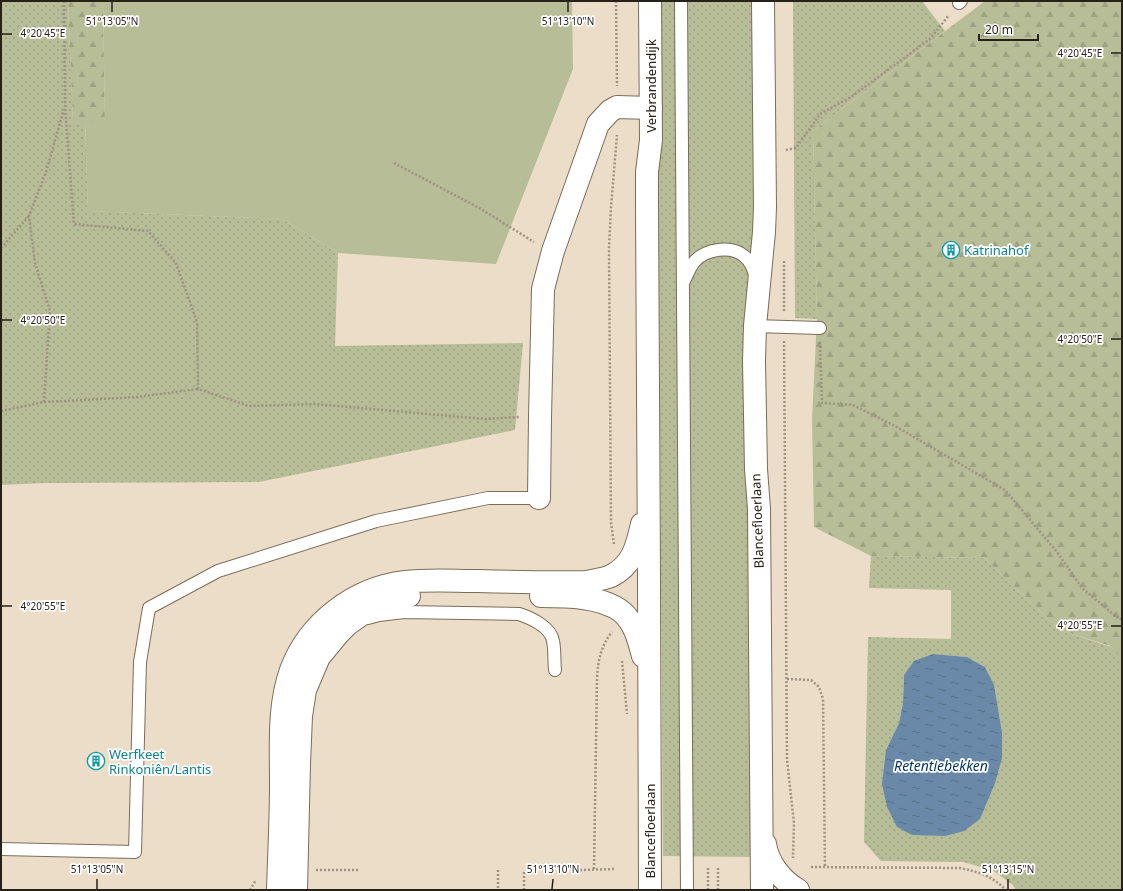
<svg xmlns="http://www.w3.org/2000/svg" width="1123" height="891" font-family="'Noto Sans',sans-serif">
	<defs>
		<pattern id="grass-dots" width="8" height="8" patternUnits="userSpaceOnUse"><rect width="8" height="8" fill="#b6bd97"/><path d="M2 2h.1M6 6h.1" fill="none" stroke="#9ca282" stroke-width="1.8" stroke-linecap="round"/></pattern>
		<pattern id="forest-firs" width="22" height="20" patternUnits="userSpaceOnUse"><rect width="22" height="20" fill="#b6bd97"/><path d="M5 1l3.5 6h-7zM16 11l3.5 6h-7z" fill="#9ca282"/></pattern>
		<pattern id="water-ripples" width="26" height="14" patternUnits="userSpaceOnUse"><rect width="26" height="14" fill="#6a89a8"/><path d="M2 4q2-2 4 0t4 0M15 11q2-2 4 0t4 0" fill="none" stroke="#577088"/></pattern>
	</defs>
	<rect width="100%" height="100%" fill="#ecddc8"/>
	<!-- grass -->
	<path fill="url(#grass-dots)" fill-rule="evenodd" d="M 1,1 L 68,1 L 73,122 L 85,122 L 88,211 L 282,219 L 338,253 L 335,346 L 523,343 L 515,430 L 259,482 L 43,483 L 1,485 Z
		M 657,1 L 758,1 L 752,857 L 663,856 Z
		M 793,1 L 922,1 L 945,31 L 813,131 L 817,319 L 795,318 Z
		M 871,556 L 984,558 L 1060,630 L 1111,647 L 1122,659 L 1122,890 L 1016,890 L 1013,885 L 992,870 L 963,862 L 881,861 L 864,842 L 868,637 L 951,639 L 951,590 L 869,588 ZM 933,654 L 967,657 L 985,667 L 994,686 L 1002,732 L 886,750 L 899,723 L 903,703 L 904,675 Z"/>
	<!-- forest -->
	<path fill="url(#forest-firs)" d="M 68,1 L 103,1 L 105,122 L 73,123 Z
		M 985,1 L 1122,1 L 1122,659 L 1110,646 L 1060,630 L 984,558 L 871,556 L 814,527 L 812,419 L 817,319 L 813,131 Z"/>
	<!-- garden -->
	<path fill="#b6bd97" d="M 103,1 L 572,1 L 573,69 L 496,264 L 338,253 L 282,219 L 88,211 L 85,122 L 105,122 Z"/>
	<!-- water -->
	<path fill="url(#water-ripples)" d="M 933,654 L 967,657 L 985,667 L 994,685 L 1002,732 L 1002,758 L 995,783 L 980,819 L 964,831 L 945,836 L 912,835 L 897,827 L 887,807 L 882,784 L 886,750 L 899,723 L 903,703 L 904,675 L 914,661 Z"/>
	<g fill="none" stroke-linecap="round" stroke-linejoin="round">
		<defs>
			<path id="service" d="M 681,1 L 687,890
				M 959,3 L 961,1
				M 684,281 C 687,275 690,266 695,261 C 706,249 731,245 744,256 C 751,261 754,270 756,278
				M 755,326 L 820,328
				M 368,618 L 379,615 L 404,612 L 519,614 C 531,618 551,627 553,641 C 555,650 554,661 555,670
				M 1,849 L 135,852 L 140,662 L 149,608 L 218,571 L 376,521 L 488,498 L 539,498"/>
			<path id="minor" d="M 539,498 L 540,417 L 543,289 L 553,251 L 598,124 L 610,111 L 617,107 L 651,108"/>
			<path id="secondary" d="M 650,1 L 651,140 L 647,172 L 647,207 C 649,435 649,662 650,890
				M 541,596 C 566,596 602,596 622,612 C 635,623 639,641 643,656
				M 765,844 C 768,863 781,880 798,890
				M 278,890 C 279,855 281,819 281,784 C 281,746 278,706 291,670 C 309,622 355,588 405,582 C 429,579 454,581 478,581 C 514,582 551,583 587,582 C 595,580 604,579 611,576 C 633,565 637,546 642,524
				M 296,890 L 299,764 L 301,716 L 305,690 L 319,657 L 338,634 L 348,624 L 368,610 L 389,600 L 409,596
				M 762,890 L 759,509 L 756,469 L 754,361 L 755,326 L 764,232 L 765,207 L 763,1"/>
		</defs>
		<!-- service casing -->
		<use href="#service" stroke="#7a6d5a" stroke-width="14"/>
		<!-- minor casing -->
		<use href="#minor" stroke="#7a6d5a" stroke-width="24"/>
		<!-- secondary casing -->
		<use href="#secondary" stroke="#7a6d5a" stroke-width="24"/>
		<!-- path -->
		<path stroke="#9d9282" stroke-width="2.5" stroke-dasharray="2 2" stroke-linecap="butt" d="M 64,1 L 65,106 L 74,224 L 148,231 L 176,263 L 197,322 L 198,389 L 249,406 L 315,404 L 485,419 L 519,417
			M 616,1 L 617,86
			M 786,150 L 796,148 L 820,114 L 851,97 L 930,39 L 949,15
			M 394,163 L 481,209 L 534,242
			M 1,248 L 29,216
			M 784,261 L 784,312
			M 784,341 L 787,760 L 794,823 L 793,858
			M 820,342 L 822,403 L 853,405 L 895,426 L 1005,490 L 1057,552 L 1082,588 L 1119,619 L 1122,619
			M 44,402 L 50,311 L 35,263 L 29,216 L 46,172 L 64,109
			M 1,411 L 44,402 L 137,397 L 198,389
			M 614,544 L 611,523 L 609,248 L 611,207 L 617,135
			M 622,661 L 627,714
			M 787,679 L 811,680 L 819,687 L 823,699 L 825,867
			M 811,867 L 960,868 C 979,872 992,876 1006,890
			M 708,868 L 708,890
			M 594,869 L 597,678 C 598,660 601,646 612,632
			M 316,870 L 359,870
			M 498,870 L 498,890
			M 580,870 L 615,869
			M 250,890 L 256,880
			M 524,890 L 524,870
			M 718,890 L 718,868"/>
		<!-- service -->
		<use href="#service" stroke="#fff" stroke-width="12"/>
		<!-- minor -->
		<use href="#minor" stroke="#fff" stroke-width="22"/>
		<!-- secondary -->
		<use href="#secondary" stroke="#fff" stroke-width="22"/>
	</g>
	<!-- ticks -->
	<path fill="none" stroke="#262119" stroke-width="1.5" d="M 112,12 L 112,2M 568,12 L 568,2M 2,34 L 12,34M 1111,53 L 1121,53M 2,320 L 12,320M 1111,339 L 1121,339M 2,606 L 12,606M 1111,626 L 1121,626M 97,889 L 97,879M 552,889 L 553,879M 1008,889 L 1008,879"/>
	<!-- icons -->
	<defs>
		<symbol id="building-ring" viewBox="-11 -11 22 22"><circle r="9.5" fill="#fff" stroke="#0f9aa8" stroke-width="1.5"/><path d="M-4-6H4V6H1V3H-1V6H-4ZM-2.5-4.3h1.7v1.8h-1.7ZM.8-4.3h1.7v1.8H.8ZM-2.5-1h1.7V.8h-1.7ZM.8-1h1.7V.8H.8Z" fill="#0f9aa8"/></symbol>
	</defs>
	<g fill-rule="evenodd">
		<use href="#building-ring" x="941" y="240" width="20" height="20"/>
		<use href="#building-ring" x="86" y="751" width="20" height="20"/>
	</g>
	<g text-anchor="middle" stroke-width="3.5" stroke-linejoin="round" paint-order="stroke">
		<!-- street labels -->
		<g font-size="13" fill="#262119" stroke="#fff">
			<text transform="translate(651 86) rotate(-90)" y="5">Verbrandendijk</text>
			<text transform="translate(757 521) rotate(-92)" y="5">Blancefloerlaan</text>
			<text transform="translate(650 831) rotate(-90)" y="5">Blancefloerlaan</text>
		</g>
		<!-- culture labels -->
		<g font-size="13" fill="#0d838f" stroke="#fff" text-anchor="start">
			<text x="964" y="255">Katrinahof</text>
			<text x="109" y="759">Werfkeet<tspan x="109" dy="15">Rinkoniên/Lantis</tspan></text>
		</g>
		<!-- water labels -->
		<g font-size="14" font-style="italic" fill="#01355f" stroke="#fff">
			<text x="941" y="771">Retentiebekken</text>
		</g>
	</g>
	<g font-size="10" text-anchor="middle" fill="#262119" stroke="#fff" stroke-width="3.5" stroke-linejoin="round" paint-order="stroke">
		<text x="112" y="25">51°13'05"N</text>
		<text x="568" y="25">51°13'10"N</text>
		<text x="43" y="37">4°20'45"E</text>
		<text x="1080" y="57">4°20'45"E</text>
		<text x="43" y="324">4°20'50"E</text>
		<text x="1080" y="343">4°20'50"E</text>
		<text x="43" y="610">4°20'55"E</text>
		<text x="1080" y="629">4°20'55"E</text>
		<text x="97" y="873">51°13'05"N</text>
		<text x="553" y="873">51°13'10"N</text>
		<text x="1008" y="873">51°13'15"N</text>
	</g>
	<!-- border -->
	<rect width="1123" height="891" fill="none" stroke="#262119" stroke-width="4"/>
	<!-- scale -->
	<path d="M979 34v6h59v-6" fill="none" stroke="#262119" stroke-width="2"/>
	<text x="985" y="34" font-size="12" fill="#262119" stroke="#ffffff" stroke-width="3" paint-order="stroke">20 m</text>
</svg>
